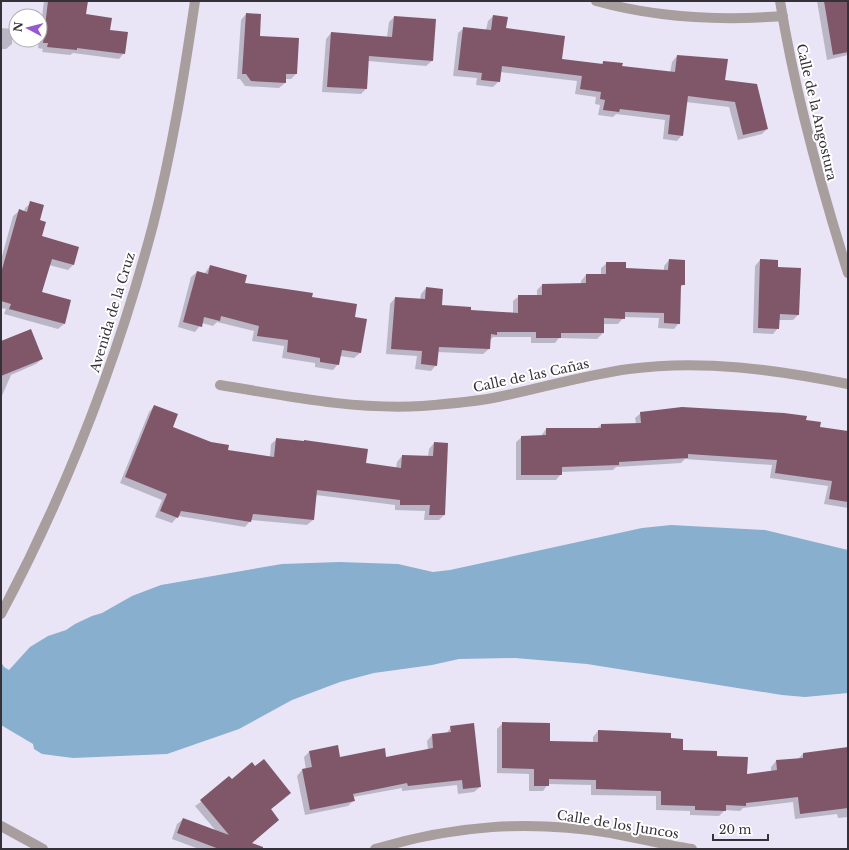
<svg xmlns="http://www.w3.org/2000/svg" width="849" height="850" font-family="'Libre Baskerville',serif">
	<rect width="100%" height="100%" fill="#eae4f7"/>
	<!-- water -->
	<path fill="#88afce" d="M 671,525 L 765,530 L 848,550 L 848,693 L 805,697 L 782,695 L 587,664 L 515,658 L 459,659 L 432,665 L 374,673 L 340,682 L 292,700 L 239,729 L 167,754 L 73,758 L 42,754 L 34,749 L 33,744 L 1,725 L 1,662 L 4,667 L 9,670 L 30,647 L 48,636 L 66,630 L 75,624 L 92,616 L 102,613 L 132,596 L 161,585 L 282,564 L 339,562 L 398,564 L 433,572 L 450,570 L 642,528 Z"/>
	<!-- shadow -->
	<path fill="#0003" d="M 44,1 L 87,1 L 85,15 L 109,31 L 124,53 L 119,59 L 73,53 L 70,55 L 42,52 L 43,49 L 38,48 Z
		M 817,1 L 848,1 L 848,55 L 827,60 Z
		M 246,14 L 259,37 L 296,74 L 291,79 L 285,79 L 285,83 L 279,88 L 245,86 L 240,79 L 237,79 L 241,20 Z
		M 493,16 L 505,29 L 561,60 L 600,65 L 603,62 L 621,67 L 670,73 L 672,62 L 677,56 L 724,81 L 767,129 L 762,134 L 738,140 L 729,107 L 686,102 L 682,135 L 677,141 L 663,139 L 665,120 L 616,114 L 613,117 L 598,115 L 600,105 L 595,104 L 596,97 L 575,94 L 577,81 L 500,72 L 499,81 L 493,87 L 476,85 L 477,78 L 453,76 L 458,33 L 464,28 L 486,30 L 488,21 Z
		M 394,17 L 435,20 L 432,61 L 426,66 L 368,61 L 366,89 L 361,94 L 322,92 L 326,39 L 331,33 L 387,37 L 389,22 Z
		M 1,28 L 13,29 L 12,44 L 6,49 L 1,49 Z
		M 31,203 L 39,221 L 41,237 L 78,247 L 73,265 L 68,270 L 49,265 L 41,293 L 70,301 L 64,324 L 58,329 L 4,314 L 6,309 L 1,308 L 1,260 L 13,216 L 19,211 L 24,212 L 25,208 Z
		M 669,260 L 684,284 L 680,288 L 679,323 L 674,329 L 658,328 L 659,318 L 624,317 L 618,324 L 603,324 L 603,333 L 597,339 L 559,338 L 555,343 L 531,343 L 531,337 L 493,337 L 490,340 L 489,349 L 483,354 L 437,352 L 436,365 L 431,371 L 415,369 L 417,356 L 386,354 L 390,304 L 395,298 L 420,300 L 421,294 L 426,288 L 441,306 L 470,311 L 513,313 L 513,301 L 519,296 L 537,296 L 537,290 L 542,285 L 581,284 L 581,281 L 586,275 L 601,275 L 601,268 L 607,263 L 625,269 L 664,271 L 664,266 Z
		M 760,260 L 777,268 L 798,315 L 793,320 L 779,320 L 778,328 L 773,334 L 753,333 L 755,266 Z
		M 210,266 L 244,283 L 311,298 L 354,318 L 360,353 L 354,358 L 340,356 L 338,364 L 333,370 L 315,367 L 315,363 L 282,358 L 284,346 L 252,341 L 254,331 L 217,322 L 213,326 L 202,323 L 195,332 L 178,327 L 191,277 L 197,272 L 204,274 Z
		M 1,342 L 42,359 L 36,364 L 11,375 L 1,398 Z
		M 154,406 L 171,427 L 227,451 L 270,457 L 271,444 L 277,439 L 365,464 L 396,468 L 397,462 L 402,456 L 428,457 L 429,449 L 434,443 L 444,515 L 439,520 L 424,520 L 425,511 L 395,510 L 395,505 L 316,495 L 313,520 L 307,525 L 251,520 L 245,527 L 178,516 L 172,523 L 155,517 L 162,500 L 120,483 L 149,412 Z
		M 641,413 L 805,421 L 819,427 L 848,432 L 848,508 L 824,504 L 828,486 L 770,478 L 772,465 L 685,459 L 681,463 L 616,467 L 613,470 L 561,472 L 561,474 L 556,480 L 516,480 L 516,442 L 522,437 L 541,436 L 546,429 L 596,429 L 601,425 L 636,424 L 635,418 Z
		M 503,723 L 549,742 L 593,743 L 593,737 L 598,731 L 670,739 L 682,751 L 716,757 L 746,775 L 771,772 L 771,767 L 776,761 L 798,759 L 803,754 L 848,748 L 848,817 L 838,818 L 837,814 L 795,819 L 793,802 L 743,808 L 740,811 L 725,810 L 719,816 L 690,815 L 690,811 L 656,810 L 656,796 L 591,795 L 591,785 L 548,784 L 543,791 L 529,791 L 529,774 L 497,773 L 497,729 Z
		M 451,727 L 480,787 L 474,792 L 458,794 L 457,785 L 402,791 L 402,788 L 353,797 L 353,801 L 348,806 L 305,815 L 297,776 L 302,770 L 306,770 L 304,757 L 309,752 L 337,747 L 339,758 L 386,759 L 428,750 L 427,741 L 432,735 L 446,734 Z
		M 231,781 L 285,798 L 270,810 L 278,820 L 251,844 L 260,849 L 199,849 L 172,839 L 177,824 L 183,819 L 216,831 L 195,806 Z"/>
	<!-- building -->
	<path fill="#805669" d="M 48,1 L 88,1 L 86,14 L 112,18 L 110,30 L 128,32 L 125,54 L 77,48 L 77,50 L 47,47 L 48,43 L 43,43 Z
		M 824,1 L 848,1 L 848,52 L 833,55 Z
		M 246,13 L 261,14 L 260,36 L 299,38 L 297,74 L 286,74 L 286,83 L 251,81 L 246,74 L 242,74 Z
		M 493,15 L 508,17 L 506,28 L 565,36 L 562,59 L 603,64 L 603,61 L 623,63 L 622,66 L 675,72 L 677,55 L 728,59 L 725,80 L 757,84 L 768,129 L 743,135 L 735,102 L 688,96 L 683,136 L 668,134 L 670,115 L 620,109 L 619,112 L 603,110 L 605,100 L 600,99 L 601,92 L 580,89 L 582,76 L 502,66 L 500,82 L 481,80 L 482,73 L 458,70 L 463,27 L 491,30 Z
		M 394,16 L 436,19 L 433,61 L 369,56 L 367,89 L 327,87 L 331,32 L 392,37 Z
		M 30,201 L 44,205 L 40,220 L 46,222 L 42,236 L 79,247 L 74,265 L 52,259 L 42,292 L 71,300 L 65,324 L 9,309 L 11,304 L 1,301 L 1,273 L 19,209 L 27,212 Z
		M 669,259 L 685,260 L 685,285 L 681,285 L 680,324 L 664,323 L 664,313 L 625,312 L 625,319 L 604,318 L 604,333 L 561,333 L 561,338 L 536,338 L 536,332 L 497,332 L 497,335 L 491,334 L 490,349 L 439,347 L 437,366 L 421,364 L 422,351 L 391,349 L 395,297 L 425,299 L 426,287 L 443,289 L 442,305 L 471,307 L 471,310 L 518,313 L 518,295 L 542,295 L 542,284 L 586,283 L 586,274 L 606,274 L 606,262 L 626,262 L 626,268 L 668,270 Z
		M 760,259 L 778,260 L 778,267 L 801,268 L 799,315 L 780,314 L 779,329 L 758,328 Z
		M 210,265 L 247,275 L 245,283 L 313,293 L 312,297 L 357,304 L 355,317 L 367,319 L 361,353 L 342,350 L 339,365 L 320,362 L 320,358 L 287,352 L 288,340 L 257,336 L 259,326 L 221,316 L 220,321 L 204,317 L 202,327 L 183,322 L 197,271 L 208,274 Z
		M 31,329 L 43,359 L 1,376 L 1,341 Z
		M 154,405 L 178,414 L 173,427 L 211,442 L 229,445 L 228,450 L 274,457 L 276,438 L 304,441 L 304,440 L 368,449 L 366,463 L 401,468 L 402,455 L 433,456 L 434,442 L 448,443 L 445,515 L 429,515 L 430,505 L 400,505 L 400,500 L 317,490 L 314,520 L 253,514 L 251,522 L 181,511 L 178,518 L 160,511 L 167,494 L 125,477 Z
		M 682,407 L 784,413 L 807,416 L 806,420 L 821,422 L 820,427 L 848,431 L 848,502 L 829,499 L 832,481 L 775,473 L 777,460 L 688,454 L 688,458 L 619,462 L 619,465 L 562,467 L 562,475 L 521,475 L 521,436 L 546,435 L 546,428 L 601,428 L 601,424 L 641,423 L 640,412 Z
		M 502,722 L 550,723 L 550,741 L 598,742 L 598,730 L 671,733 L 671,738 L 683,739 L 683,750 L 717,751 L 717,756 L 748,757 L 747,774 L 777,770 L 776,760 L 803,758 L 803,753 L 848,747 L 848,808 L 800,814 L 798,797 L 746,803 L 746,806 L 726,805 L 726,811 L 695,810 L 695,806 L 661,805 L 661,791 L 596,789 L 596,780 L 549,779 L 549,786 L 534,786 L 534,769 L 502,768 Z
		M 474,723 L 481,787 L 463,789 L 462,780 L 408,786 L 407,783 L 353,794 L 355,801 L 310,810 L 302,769 L 312,767 L 309,751 L 338,745 L 340,757 L 385,748 L 386,757 L 433,748 L 432,734 L 451,732 L 450,726 Z
		M 264,759 L 291,793 L 271,809 L 279,820 L 252,843 L 263,847 L 263,849 L 219,849 L 177,833 L 183,818 L 229,835 L 200,800 L 229,776 L 232,779 L 252,762 L 255,766 Z"/>
	<g fill="none" stroke-linecap="round" stroke-linejoin="round">
		<!-- minor -->
		<path stroke="#a89e9e" stroke-width="10" d="M 596,1 C 657,18 720,21 783,16
			M 780,1 C 795,94 820,184 848,273
			M 220,385 C 287,396 354,410 422,406 C 448,404 474,402 498,397 C 542,388 585,375 629,369 C 702,359 777,370 848,384
			M 1,614 C 67,490 117,361 153,225 C 172,151 184,76 195,1
			M 1,826 L 43,849
			M 375,849 C 455,825 529,820 611,833 C 638,838 665,845 692,849"/>
	</g>
	<g text-anchor="middle" stroke-width="4" stroke-linejoin="round" paint-order="stroke">
		<!-- street labels -->
		<g font-size="13" fill="#343138" stroke="#fff">
			<text transform="translate(817 112) rotate(77)" y="5">Calle de la Angostura</text>
			<text transform="translate(112 312) rotate(-73)" y="5">Avenida de la Cruz</text>
			<text transform="translate(531 375) rotate(-12)" y="5">Calle de las Cañas</text>
			<text transform="translate(618 824) rotate(9)" y="5">Calle de los Juncos</text>
		</g>
	</g>
	<!-- border -->
	<rect width="849" height="850" fill="none" stroke="#343138" stroke-width="4"/>
	<!-- north arrow -->
	<g transform="translate(28 28) rotate(277)"><circle r="19" fill="#ffffff" stroke="#aeadaf"/>
	<path d="M0-3L7 15L0 10L-7 15Z" fill="#9458cf"/>
	<text y="-6" font-size="11" font-weight="bold" text-anchor="middle" fill="#343138">N</text>
	</g>
	<!-- scale -->
	<path d="M713 834v6h55v-6" fill="none" stroke="#343138" stroke-width="2"/>
	<text x="719" y="834" font-size="12" fill="#343138" stroke="#ffffff" stroke-width="3" paint-order="stroke">20 m</text>
</svg>
